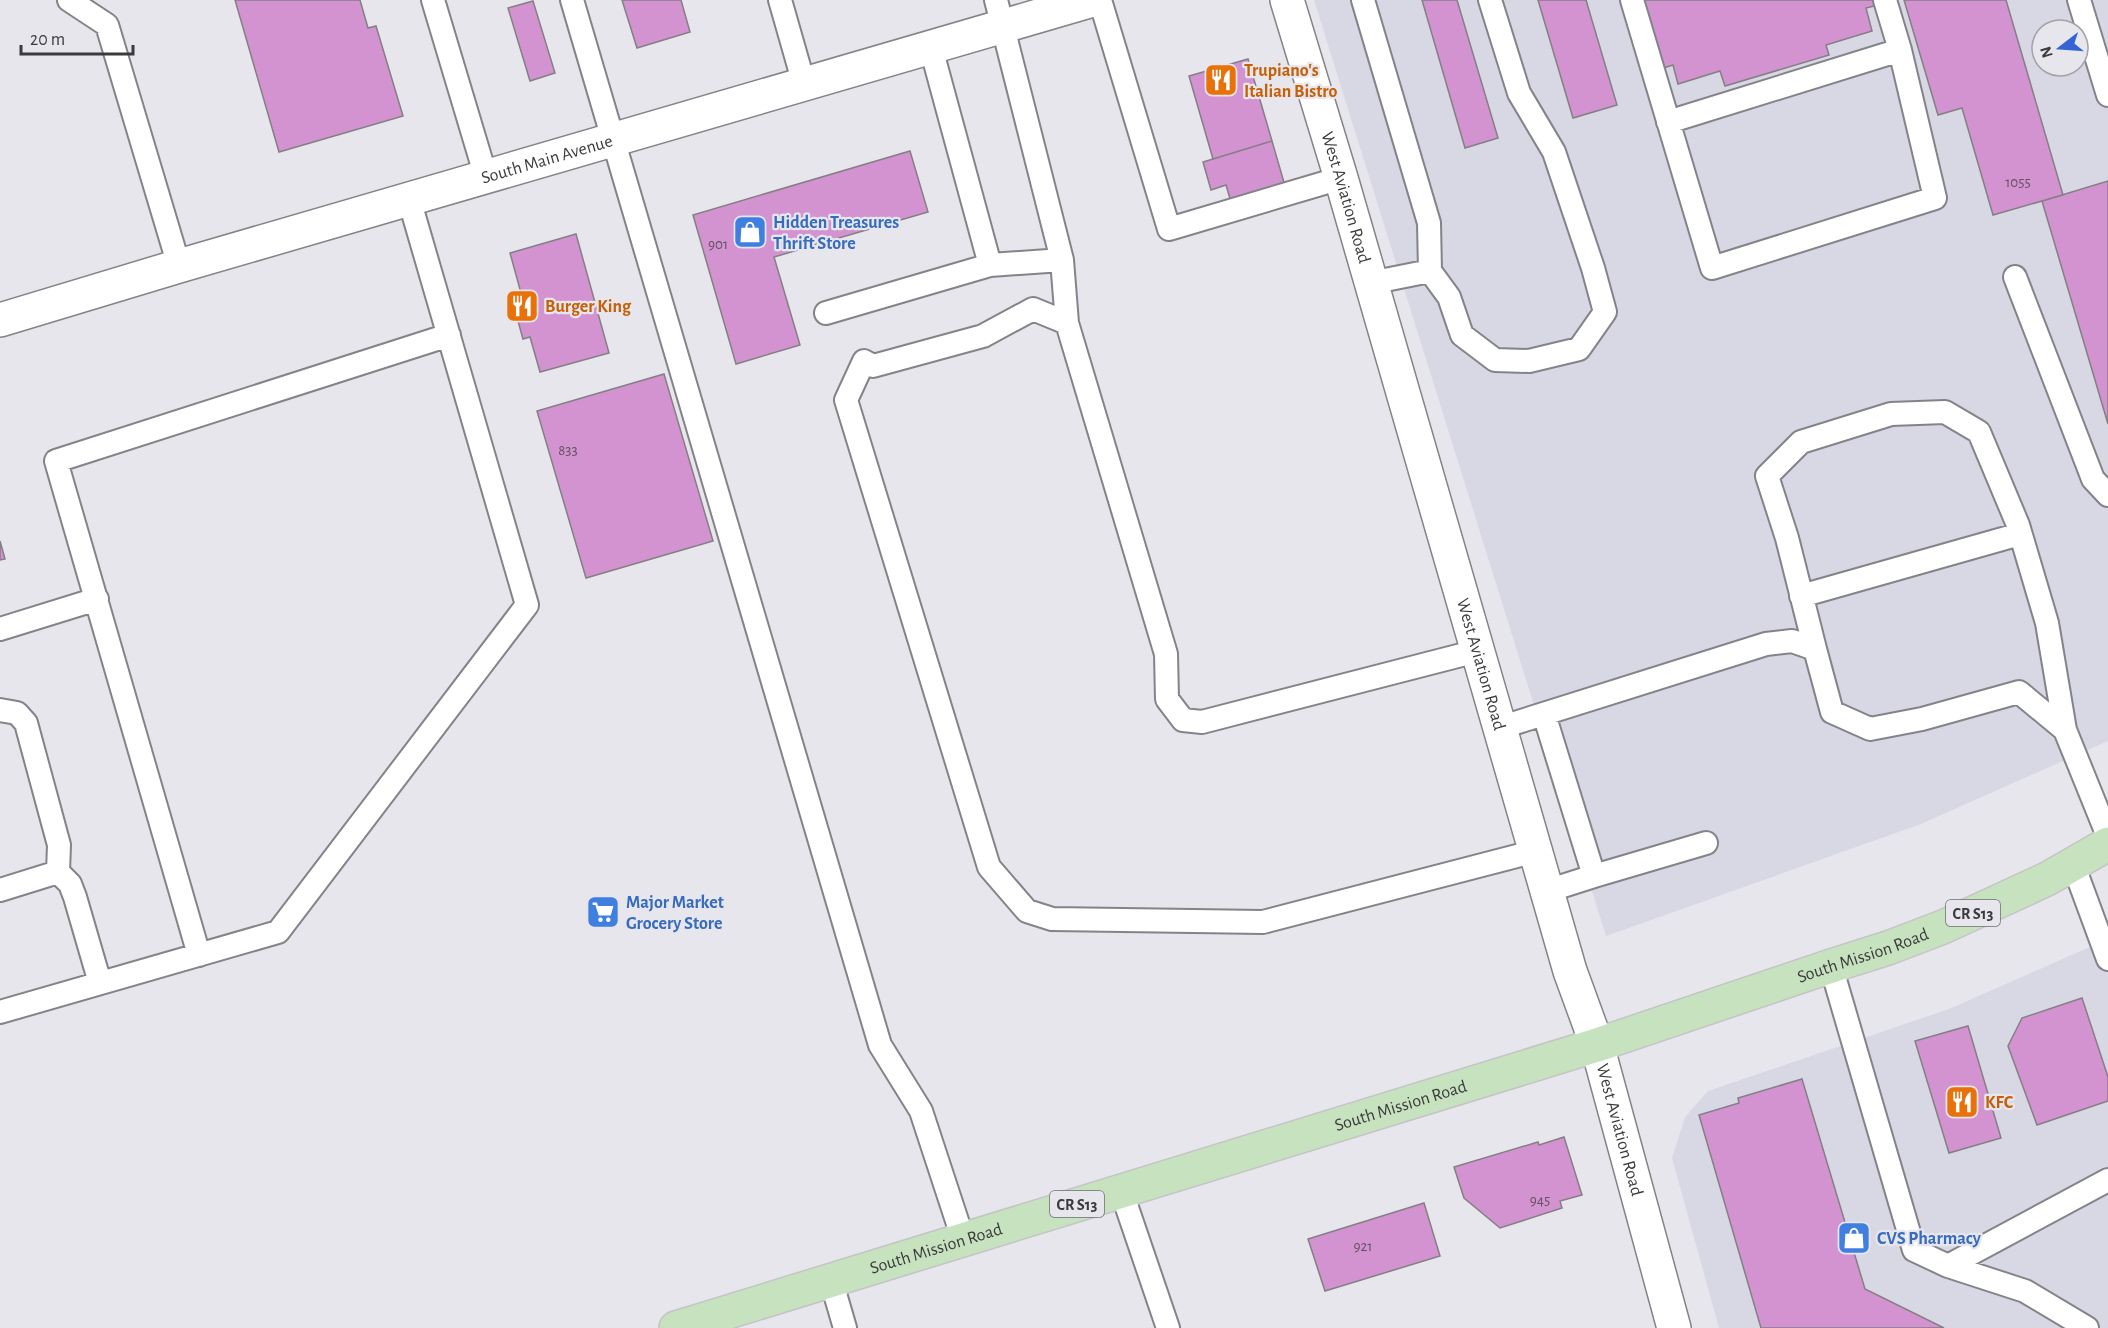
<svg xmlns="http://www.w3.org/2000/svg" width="2108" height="1328" font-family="'Alegreya Sans',sans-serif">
	<rect width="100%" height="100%" fill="#e7e6ed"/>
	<!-- built -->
	<path fill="#d8d7e4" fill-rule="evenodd" d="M 1314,0 L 2108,0 L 2108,741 L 1921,824 L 1606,936 ZM 2042,30 L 2078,30 L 2078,66 L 2042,66 Z
		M 2108,939 L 2108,1328 L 1719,1328 L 1672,1158 L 1685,1117 L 1708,1091 L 1949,1009 Z"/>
	<!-- building -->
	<path fill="#d393d1" stroke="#847f83" stroke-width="1.5" d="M 235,0 L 360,0 L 368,28 L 376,26 L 403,116 L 279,152 Z
		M 622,0 L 681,0 L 690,32 L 637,48 Z
		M 1422,0 L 1457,0 L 1498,138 L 1465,148 Z
		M 1538,0 L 1586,0 L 1617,105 L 1573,118 Z
		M 1640,0 L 1876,0 L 1878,5 L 1866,8 L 1872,31 L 1826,45 L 1829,55 L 1725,86 L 1720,71 L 1678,84 L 1673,65 L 1660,69 Z
		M 1904,0 L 2006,0 L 2063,195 L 1993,215 L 1962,108 L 1938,115 Z
		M 533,1 L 555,73 L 530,81 L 508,8 Z
		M 1248,59 L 1272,141 L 1213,159 L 1189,76 Z
		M 1272,141 L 1285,186 L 1231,202 L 1226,185 L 1211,190 L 1203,162 Z
		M 910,151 L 928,212 L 774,257 L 800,345 L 736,364 L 693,215 Z
		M 2108,181 L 2108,424 L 2042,201 Z
		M 576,234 L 609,353 L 540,372 L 530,337 L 523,339 L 511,296 L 521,293 L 510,253 Z
		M 664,374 L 713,541 L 586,578 L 537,411 Z
		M 0,541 L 5,559 L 0,560 Z
		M 2082,998 L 2108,1077 L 2108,1101 L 2037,1125 L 2008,1046 L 2022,1018 Z
		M 1968,1026 L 2001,1138 L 1949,1153 L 1915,1041 Z
		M 1802,1079 L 1865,1289 L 1944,1328 L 1761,1328 L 1699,1115 L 1739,1103 L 1738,1098 Z
		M 1564,1137 L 1582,1195 L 1560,1201 L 1562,1208 L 1500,1228 L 1464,1198 L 1454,1167 L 1538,1142 L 1539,1145 Z
		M 1424,1203 L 1440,1256 L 1325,1291 L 1308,1239 Z"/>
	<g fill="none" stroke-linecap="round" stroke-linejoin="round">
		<defs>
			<path id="service" d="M 69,0 L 107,25 L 179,266
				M 433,0 L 486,177
				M 572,0 L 880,1045 L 921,1111 L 963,1239
				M 780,0 L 804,84
				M 1100,0 L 1169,229 L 1341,178
				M 1363,0 L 1429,223 L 1430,271
				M 1632,0 L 1712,268 L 1935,198 L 1900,50 L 1885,0
				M 2079,0 L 2108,95
				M 1668,122 L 1900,50
				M 1062,260 L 1067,323
				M 990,265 L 1062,260 L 996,0
				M 2015,277 L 2093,479 L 2108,495
				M 1370,283 L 1430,271 L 1449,297 L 1462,335 L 1495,360 L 1529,361 L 1579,349 L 1605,312 L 1593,268 L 1554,152 L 1519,93 L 1490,0
				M 826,313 L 990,265 L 931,48
				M 1801,596 L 2020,534
				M 0,629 L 97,599
				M 1815,649 L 1787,538 L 1767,476 L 1801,442 L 1891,414 L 1945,412 L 1979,432 L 2018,525 L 2047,623 L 2065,730
				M 1477,651 L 1202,722 L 1183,720 L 1167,699 L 1166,654 L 1067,323 L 1033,309 L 983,336 L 873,366 L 864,361 L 846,400 L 989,867 L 1027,911 L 1052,919 L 1263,922 L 1536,851
				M 0,710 L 17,713 L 26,723 L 59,845 L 58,872
				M 1544,714 L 1594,876 L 1547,891
				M 1499,728 L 1766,644 L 1792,641 L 1815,649 L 1832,712 L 1870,729 L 1922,719 L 2019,692 L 2065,730 L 2108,836
				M 2073,864 L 2108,959
				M 1594,876 L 1706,843
				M 0,890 L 58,872 L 70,884 L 75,897 L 100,983
				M 199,955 L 56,461 L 449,335
				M 1831,966 L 1914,1250 L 1948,1266 L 2108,1180
				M 0,1012 L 278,932 L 527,605 L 409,199
				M 1121,1190 L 1168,1328
				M 1948,1266 L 2025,1291 L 2087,1328
				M 831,1280 L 845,1328"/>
			<g id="tertiary">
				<path id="s1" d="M 1287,0 L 1341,178 L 1547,891 L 1570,971 L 1597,1045 L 1674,1328"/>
			</g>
			<g id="secondary">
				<path id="s2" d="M 0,320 L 179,266 L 1093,0"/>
			</g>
			<g id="primary">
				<path id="s3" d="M 676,1328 L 1597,1045 L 1831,966 L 1888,948 L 1943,927 L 2047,879 L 2108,844"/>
			</g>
		</defs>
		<!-- service casing -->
		<use href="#service" stroke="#838389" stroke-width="26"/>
		<!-- tertiary casing -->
		<use href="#tertiary" stroke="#838389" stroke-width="36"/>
		<!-- secondary casing -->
		<use href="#secondary" stroke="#838389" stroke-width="36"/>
		<!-- primary casing -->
		<use href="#primary" stroke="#c4c4c5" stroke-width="36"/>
		<!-- service -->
		<use href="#service" stroke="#fff" stroke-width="22"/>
		<!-- tertiary -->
		<use href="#tertiary" stroke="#fff" stroke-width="33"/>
		<!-- secondary -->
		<use href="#secondary" stroke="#fff" stroke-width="33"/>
		<!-- primary -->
		<use href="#primary" stroke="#c7e2be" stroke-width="33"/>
	</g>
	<!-- icons -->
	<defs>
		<symbol id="restaurant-square" viewBox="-11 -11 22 22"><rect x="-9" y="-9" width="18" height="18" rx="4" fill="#e8710a" stroke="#e7e6ed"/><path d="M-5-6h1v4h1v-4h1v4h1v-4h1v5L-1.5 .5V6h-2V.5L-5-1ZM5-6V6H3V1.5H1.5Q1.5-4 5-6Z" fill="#fff"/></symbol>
		<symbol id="shop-square" viewBox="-11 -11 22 22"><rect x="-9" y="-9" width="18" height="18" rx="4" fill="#3f7fe0" stroke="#e7e6ed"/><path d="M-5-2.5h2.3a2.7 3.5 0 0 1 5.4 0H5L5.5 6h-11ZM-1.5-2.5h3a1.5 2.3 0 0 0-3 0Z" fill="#fff"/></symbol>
		<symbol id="supermarket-square" viewBox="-11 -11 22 22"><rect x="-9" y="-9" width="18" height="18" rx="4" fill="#3f7fe0" stroke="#e7e6ed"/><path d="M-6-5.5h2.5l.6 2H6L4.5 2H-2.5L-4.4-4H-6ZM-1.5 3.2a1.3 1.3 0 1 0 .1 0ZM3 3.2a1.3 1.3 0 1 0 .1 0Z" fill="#fff"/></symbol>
	</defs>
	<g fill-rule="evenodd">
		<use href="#restaurant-square" x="1202" y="61" width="38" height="38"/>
		<use href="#shop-square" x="731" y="213" width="38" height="38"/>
		<use href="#restaurant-square" x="503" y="287" width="38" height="38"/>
		<use href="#supermarket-square" x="584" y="893" width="38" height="38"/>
		<use href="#restaurant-square" x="1943" y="1083" width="38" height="38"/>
		<use href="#shop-square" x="1835" y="1219" width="38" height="38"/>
	</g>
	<g text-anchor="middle" stroke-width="4.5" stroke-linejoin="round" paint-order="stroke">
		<!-- number labels -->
		<g font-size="15" fill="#615162">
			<text x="2018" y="187">1055</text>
			<text x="718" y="249">901</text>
			<text x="568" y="455">833</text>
			<text x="1540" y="1205">945</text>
			<text x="1363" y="1251">921</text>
		</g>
		<!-- shield labels -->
		<g fill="#e7e6ed" stroke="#6f6e72" stroke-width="1.5">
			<rect x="1946" y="900" width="54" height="26" rx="4.5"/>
			<rect x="1050" y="1191" width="54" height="26" rx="4.5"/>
		</g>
		<g font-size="16" font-weight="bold" fill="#3b3b3d">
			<text x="1973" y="919">CR S13</text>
			<text x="1077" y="1210">CR S13</text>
		</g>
		<!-- food labels -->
		<g font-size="18" font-weight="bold" fill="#c56008" stroke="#e7e6ed" text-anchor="start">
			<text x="1244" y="76">Trupiano's<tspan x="1244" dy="21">Italian Bistro</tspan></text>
			<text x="545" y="312">Burger King</text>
			<text x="1985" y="1108">KFC</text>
		</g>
		<!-- street labels -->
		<g font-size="18" fill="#3b3b3d" stroke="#e7e6ed">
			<text dy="6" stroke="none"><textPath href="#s2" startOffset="570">South Main Avenue</textPath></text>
			<text dy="6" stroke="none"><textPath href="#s1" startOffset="206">West Aviation Road</textPath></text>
			<text dy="6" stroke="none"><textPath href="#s1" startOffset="692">West Aviation Road</textPath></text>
			<text dy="6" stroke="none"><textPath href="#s3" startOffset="1244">South Mission Road</textPath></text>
			<text dy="6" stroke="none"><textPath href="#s3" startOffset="758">South Mission Road</textPath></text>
			<text dy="6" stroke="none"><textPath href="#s1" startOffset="1178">West Aviation Road</textPath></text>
			<text dy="6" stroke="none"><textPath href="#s3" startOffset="272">South Mission Road</textPath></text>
		</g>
		<!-- shop labels -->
		<g font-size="18" font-weight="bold" fill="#366cbe" stroke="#e7e6ed" text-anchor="start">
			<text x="773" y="228">Hidden Treasures<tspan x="773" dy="21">Thrift Store</tspan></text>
			<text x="626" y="908">Major Market<tspan x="626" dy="21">Grocery Store</tspan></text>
			<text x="1877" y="1244">CVS Pharmacy</text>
		</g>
	</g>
	<!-- north arrow -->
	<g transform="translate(2060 48) rotate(253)"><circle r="28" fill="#e7e6ed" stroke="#a2a2a7" stroke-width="1.5"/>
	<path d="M0-4.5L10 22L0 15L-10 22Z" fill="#3463d3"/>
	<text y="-9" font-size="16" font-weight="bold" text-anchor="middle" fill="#3b3b3d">N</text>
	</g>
	<!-- scale -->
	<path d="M21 45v9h112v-9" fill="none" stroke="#3b3b3d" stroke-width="3"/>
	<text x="30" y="45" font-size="18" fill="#3b3b3d" stroke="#e7e6ed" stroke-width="4.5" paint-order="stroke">20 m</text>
</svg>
